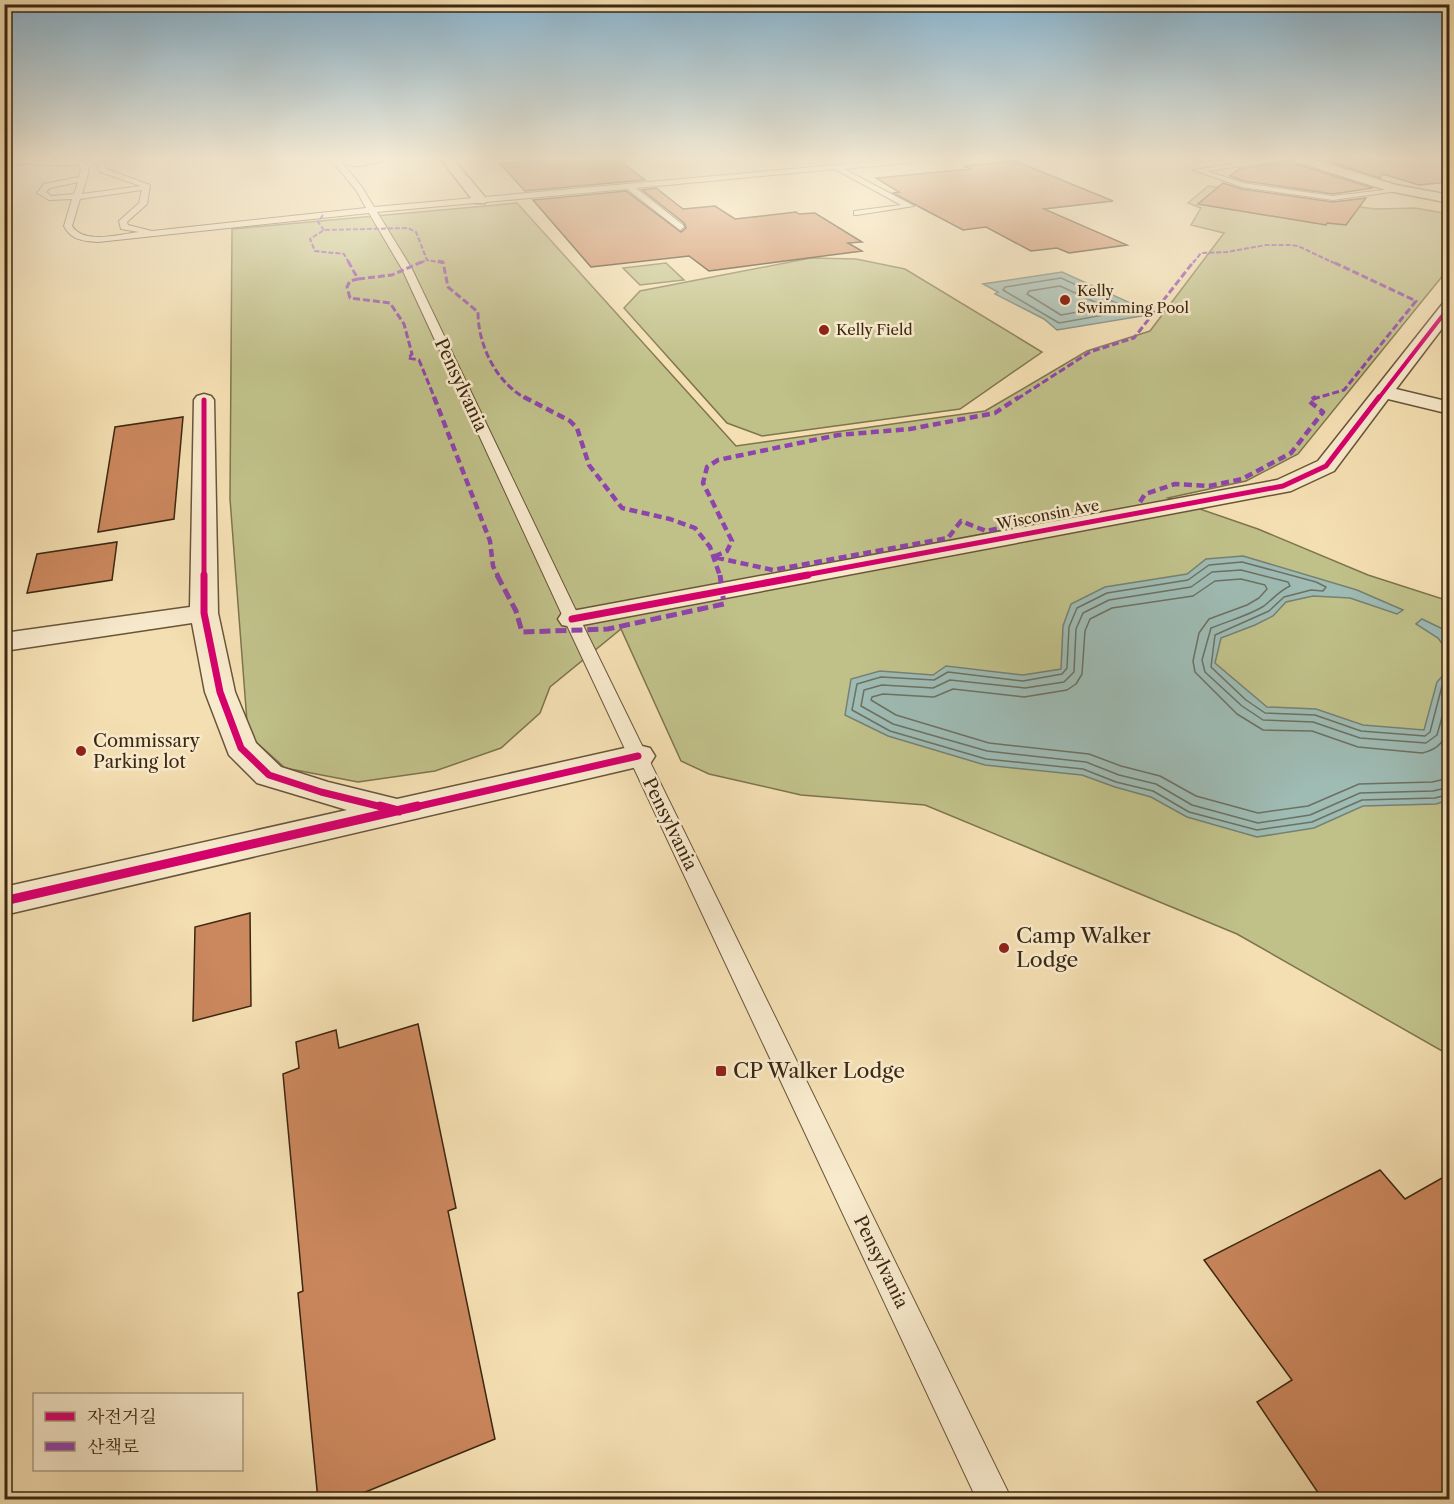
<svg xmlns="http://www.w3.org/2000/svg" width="1454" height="1504" font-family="'Libre Caslon Text','Noto Serif KR',serif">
	<rect width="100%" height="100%" fill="#f4dfb2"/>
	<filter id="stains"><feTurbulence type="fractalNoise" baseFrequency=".00333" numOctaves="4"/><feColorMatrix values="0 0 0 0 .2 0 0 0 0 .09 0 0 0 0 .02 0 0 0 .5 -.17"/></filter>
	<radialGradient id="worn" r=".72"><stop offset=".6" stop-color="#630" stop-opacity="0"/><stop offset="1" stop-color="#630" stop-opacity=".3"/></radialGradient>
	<!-- green -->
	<path fill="#c0c089" stroke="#7e744d" stroke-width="1.5" d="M 1208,186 L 1375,209 L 1415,208 L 1449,214 L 1449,268 L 1298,454 L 1246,481 L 1168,498 L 1258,529 L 1368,575 L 1449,601 L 1449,1055 L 1237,934 L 925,805 L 801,795 L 709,774 L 681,761 L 621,629 L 550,687 L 540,713 L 501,748 L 435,771 L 358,782 L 285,768 L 248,735 L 230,499 L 232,229 L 517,203 L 736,446 L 985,411 L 1087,351 L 1150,331 L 1224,233 L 1191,225 L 1201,208 L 1188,203 Z
		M 811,258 L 856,259 L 905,269 L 1042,352 L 960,409 L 762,436 L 727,423 L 624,308 L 640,291 Z
		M 666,263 L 684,280 L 640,285 L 623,268 Z"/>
	<!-- water -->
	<path fill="#9ebbb4" stroke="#778073" stroke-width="1.5" d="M 1062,272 L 1137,306 L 1142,316 L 1057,330 L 1044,319 L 995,294 L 998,292 L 983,284 Z
		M 1243,556 L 1357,590 L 1403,610 L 1397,614 L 1350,598 L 1313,596 L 1286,602 L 1273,616 L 1255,625 L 1221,638 L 1215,663 L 1267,707 L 1316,709 L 1363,725 L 1424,730 L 1437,682 L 1449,669 L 1449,800 L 1436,804 L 1363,806 L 1314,828 L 1257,837 L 1187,817 L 1151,797 L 1115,787 L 1082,775 L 985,765 L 888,736 L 845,715 L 851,679 L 880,671 L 933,675 L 946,666 L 1023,675 L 1061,669 L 1063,626 L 1071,604 L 1105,587 L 1187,574 L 1206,559 Z
		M 1422,619 L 1449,632 L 1449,653 L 1438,638 L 1416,624 Z"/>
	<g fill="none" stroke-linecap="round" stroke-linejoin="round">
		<!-- shore -->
		<path stroke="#6d7162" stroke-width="1.5" d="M 1061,278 L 1125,307 L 1126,311 L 1059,323 L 1003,290 L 1005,287 Z
			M 1060,286 L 1099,304 L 1100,308 L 1061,315 L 1027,294 L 1029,291 Z
			M 1450,677 L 1442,686 L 1430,732 L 1425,736 L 1361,731 L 1315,715 L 1265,713 L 1246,700 L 1211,667 L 1215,635 L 1269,611 L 1284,597 L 1311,590 L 1323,591 L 1326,587 L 1316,582 L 1242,562 L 1209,565 L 1188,580 L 1107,593 L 1077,608 L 1069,627 L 1067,668 L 1062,674 L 1023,681 L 948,672 L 934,680 L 881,677 L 857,684 L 852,710 L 890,731 L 986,759 L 1083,769 L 1116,782 L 1153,791 L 1189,812 L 1257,830 L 1312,822 L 1362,800 L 1435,798 L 1450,794
			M 1450,689 L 1437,735 L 1426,743 L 1360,738 L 1313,722 L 1263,720 L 1242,706 L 1205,672 L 1202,660 L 1211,628 C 1228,621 1248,616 1264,606 C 1273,599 1279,591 1290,586 L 1288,582 L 1241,570 L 1212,572 L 1191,587 L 1109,600 L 1083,613 L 1076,629 L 1074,672 L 1064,682 L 1025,688 L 950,680 L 933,688 L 882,685 L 864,690 L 861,706 L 893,724 L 987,751 L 1086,762 L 1119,775 L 1156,784 L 1192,805 L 1258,823 L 1310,815 L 1360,793 L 1433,791 L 1450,787
			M 1450,723 C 1444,740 1441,749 1422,753 L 1358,747 L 1312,731 L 1263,730 L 1237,714 L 1195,672 L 1193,661 L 1199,633 L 1209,619 L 1247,605 L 1259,598 L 1267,589 L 1265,585 L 1241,579 L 1215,581 L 1193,596 L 1112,608 L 1090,619 L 1085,631 L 1082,674 L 1076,684 L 1067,690 L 1024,697 L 953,689 L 934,697 L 883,694 L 872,697 L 871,700 L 896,715 L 989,743 L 1089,754 L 1121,766 L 1160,776 L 1196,796 L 1258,813 L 1308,806 L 1359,784 L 1432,782 L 1450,778"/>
	</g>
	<!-- building -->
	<path fill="#cb875d" stroke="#3c2711" stroke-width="1.5" d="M 565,158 L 616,158 L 645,180 L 525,191 L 500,164 Z
		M 1317,158 L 1449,158 L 1449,182 L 1419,185 L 1383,174 L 1380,178 Z
		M 1015,161 L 1113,201 L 1044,209 L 1127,245 L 1069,253 L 1057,248 L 1031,251 L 986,227 L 963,230 L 893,193 L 899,192 L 876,178 L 971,169 L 964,166 Z
		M 1291,161 L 1293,163 L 1373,188 L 1333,194 L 1244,181 L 1230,176 L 1239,169 Z
		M 1223,183 L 1242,189 L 1333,202 L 1366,198 L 1346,225 L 1327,223 L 1326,225 L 1198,204 Z
		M 656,188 L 683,209 L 715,206 L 735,219 L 796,212 L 799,214 L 815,213 L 862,242 L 848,243 L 862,251 L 709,271 L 689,256 L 591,267 L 533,200 L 626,191 L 681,232 L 686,228 L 684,223 L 642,190 Z
		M 183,417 L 174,519 L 98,532 L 115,427 Z
		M 117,542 L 112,580 L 27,593 L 37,554 Z
		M 250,913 L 251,1006 L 193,1021 L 195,927 Z
		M 418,1024 L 456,1208 L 448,1211 L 495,1439 L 346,1500 L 318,1500 L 298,1293 L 303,1291 L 283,1074 L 299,1068 L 296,1042 L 336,1030 L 339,1048 Z
		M 1380,1170 L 1405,1199 L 1449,1174 L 1449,1488 L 1427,1500 L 1323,1500 L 1257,1402 L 1292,1380 L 1204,1260 Z"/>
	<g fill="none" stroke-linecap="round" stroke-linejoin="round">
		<defs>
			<path id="service" d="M 85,158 L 95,158 L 104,161 L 106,169 L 150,185 L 147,204 L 127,222 L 128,225 L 152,231 L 366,208 L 356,190 L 332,161 L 327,158 L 338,158 L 362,187 L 374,207 L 913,158 L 939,158 L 935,160 L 844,169 L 914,206 L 857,215 L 854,215 L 854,211 L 901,205 L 835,169 L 636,188 L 683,225 L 684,227 L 680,230 L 627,189 L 377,212 L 412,269 L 580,619 L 1012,1500 L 977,1500 L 564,619 L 402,269 L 369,213 L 98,242 C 83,241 71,240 64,226 L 72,199 L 49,200 L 37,193 L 44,184 L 79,177 L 81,170 L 79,165 L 34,165 L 31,161 L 68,159 L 85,161 L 89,170 L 82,194 L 141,186 L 100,172 L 98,164 ZM 78,182 L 74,194 L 51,196 L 46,192 L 50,188 ZM 142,190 L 139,203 L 119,221 L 121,229 L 139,232 C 120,234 84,245 72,226 L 80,199 Z
				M 1275,158 L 1295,158 L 1207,171 L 1243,183 L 1333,196 L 1401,188 L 1405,190 L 1333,200 L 1242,187 L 1193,170 Z"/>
			<path id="minor" d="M 4,158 L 40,158 L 41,159 L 35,163 L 4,165 Z
				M 1292,158 L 1310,158 L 1396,185 L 1450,195 L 1450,203 L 1389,191 L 1294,161 Z
				M 1450,301 L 1450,318 L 1396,389 L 1450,402 L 1450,414 L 1388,399 L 1334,471 L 1291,491 L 572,627 L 562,625 L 558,619 L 562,613 L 572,611 L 1277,480 L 1318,461 L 1444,302 Z
				M 204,394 L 211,396 L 214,400 L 218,613 L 235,692 L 256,743 L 281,767 L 328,782 L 397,799 L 638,745 L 650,748 L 655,756 L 650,764 L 4,915 L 4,887 L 347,810 L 257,783 L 229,755 L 205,692 L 192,623 L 4,651 L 4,633 L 190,607 L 194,400 L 197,396 Z"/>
			<path id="tertiary" d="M 330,158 L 385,158 L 383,161 L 358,166 L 331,162 Z
				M 440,158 L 452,158 L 485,197 L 487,200 L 485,203 L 475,203 Z"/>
		</defs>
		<!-- service casing -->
		<use href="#service" stroke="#6a5539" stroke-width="2"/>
		<!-- minor casing -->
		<use href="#minor" stroke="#6a5539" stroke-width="3"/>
		<!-- tertiary casing -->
		<use href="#tertiary" stroke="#6a5539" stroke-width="3"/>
		<!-- service -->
		<use href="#service" fill="#f8eacd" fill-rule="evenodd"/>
		<!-- minor -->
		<use href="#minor" fill="#f8eacd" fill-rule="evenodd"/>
		<!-- tertiary -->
		<use href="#tertiary" fill="#f8eacd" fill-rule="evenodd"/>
		<!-- quiet-far3 -->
		<path stroke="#8e44ad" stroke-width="2" stroke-dasharray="5 2" stroke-linecap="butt" d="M 4,161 L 35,159
			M 323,215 L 318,222 L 324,230
			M 349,263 L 344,254 L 315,251 L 310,239 L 324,230 L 408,228 L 416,232 L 427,260 L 443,263
			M 420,263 L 427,260
			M 1193,263 L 1201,253 L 1227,252 L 1266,245 L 1290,245 L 1298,246 L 1334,263"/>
		<!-- quiet-far2 -->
		<path stroke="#8e44ad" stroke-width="3" stroke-dasharray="7 3" stroke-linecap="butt" d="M 348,261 L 358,279 L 350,281 L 347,287 L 350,298 L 390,303 L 404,324 L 412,354 L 408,358 L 419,360 L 435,399
			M 438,261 L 443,262 L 448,287 L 478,312 C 478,345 496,383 527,399
			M 358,279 L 392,275 L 424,261
			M 1017,399 L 1090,352 L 1134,338 L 1194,261
			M 1313,399 L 1344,390 L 1416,301 L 1331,261"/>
		<!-- quiet-far1 -->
		<path stroke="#8e44ad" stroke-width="4.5" stroke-dasharray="8 4.5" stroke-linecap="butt" d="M 434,397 L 490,541 L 493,566 L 498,576
			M 524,397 L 570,421 L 577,428 L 589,465 L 622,508 L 670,519 L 695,528 L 710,547 L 720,576
			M 1140,502 L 1145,494 L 1175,484 L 1209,486 L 1242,479 L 1291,453 L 1323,412 L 1309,401 L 1316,397
			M 1009,526 L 986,531 L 961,521 L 948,538 L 773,570 L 713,557 L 727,551 L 732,541 L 703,483 L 707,467 L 718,460 L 838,435 L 910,429 L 995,413 L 1019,397"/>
		<!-- quiet -->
		<path stroke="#8e44ad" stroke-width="5" stroke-dasharray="11 5" stroke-linecap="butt" d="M 497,575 L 516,611 L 522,632 L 608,629 L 724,604 L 720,575"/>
		<defs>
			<path id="cycleway-far3" d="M 1378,399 L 1450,306"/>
			<path id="cycleway-far2" d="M 204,400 L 204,576
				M 800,576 L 1283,486 L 1326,466 L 1379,397"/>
			<path id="cycleway-far1" d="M 204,575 L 204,613 L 220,692 L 241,748 L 269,775 L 321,792 L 386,808
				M 572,619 L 808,575
				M 411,808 L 638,756"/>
			<path id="cycleway" d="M 380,806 L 399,811
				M 4,901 L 418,806"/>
		</defs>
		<!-- cycleway-far3 casing -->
		<use href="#cycleway-far3" stroke="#f8eacd" stroke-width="6"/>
		<!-- cycleway-far2 casing -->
		<use href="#cycleway-far2" stroke="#f8eacd" stroke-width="8"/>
		<!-- cycleway-far1 casing -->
		<use href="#cycleway-far1" stroke="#f8eacd" stroke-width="10"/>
		<!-- cycleway casing -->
		<use href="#cycleway" stroke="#f8eacd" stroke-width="13"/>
		<!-- cycleway-far3 -->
		<use href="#cycleway-far3" stroke="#d6006c" stroke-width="4"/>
		<!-- cycleway-far2 -->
		<use href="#cycleway-far2" stroke="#d6006c" stroke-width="5"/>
		<!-- cycleway-far1 -->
		<use href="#cycleway-far1" stroke="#d6006c" stroke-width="7"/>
		<!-- cycleway -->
		<use href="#cycleway" stroke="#d6006c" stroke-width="9"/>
	</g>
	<!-- sky -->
	<linearGradient id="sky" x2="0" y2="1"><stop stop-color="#8ab7d3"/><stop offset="0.43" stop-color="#faf1dc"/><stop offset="1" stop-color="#faf1dc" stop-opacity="0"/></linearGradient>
	<rect width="1454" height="368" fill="url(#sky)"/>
	<!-- markers -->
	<g fill="#8f2418" stroke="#f8eacd" stroke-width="2">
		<circle cx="1065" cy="300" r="6"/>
		<circle cx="824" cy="330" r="6"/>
		<circle cx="81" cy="751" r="6"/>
		<circle cx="1004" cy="948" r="6"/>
		<rect x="715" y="1065" width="12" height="12" rx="3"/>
	</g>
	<g text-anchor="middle" stroke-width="5" stroke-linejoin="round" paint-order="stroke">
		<!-- far-poi labels -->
		<g font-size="15" fill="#3c2711" stroke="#f8eacd" text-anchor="start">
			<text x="1077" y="296">Kelly<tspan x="1077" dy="17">Swimming Pool</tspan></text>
			<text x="836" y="335">Kelly Field</text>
		</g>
		<!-- far-street labels -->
		<g font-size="15" fill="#3c2711" stroke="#f8eacd">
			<text transform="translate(1048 515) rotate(-11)" y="5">Wisconsin Ave</text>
		</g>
		<!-- street labels -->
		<g font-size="18" fill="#3c2711" stroke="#f8eacd">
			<text transform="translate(461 385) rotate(65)" y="6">Pensylvania</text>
			<text transform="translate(670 824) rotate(64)" y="6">Pensylvania</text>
			<text transform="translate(881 1262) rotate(64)" y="6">Pensylvania</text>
		</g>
		<!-- poi labels -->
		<g font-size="18" fill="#3c2711" stroke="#f8eacd" text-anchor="start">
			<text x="93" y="747">Commissary<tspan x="93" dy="21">Parking lot</tspan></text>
		</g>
		<!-- near-poi labels -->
		<g font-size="21" fill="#3c2711" stroke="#f8eacd" text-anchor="start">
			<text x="1016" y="943">Camp Walker<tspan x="1016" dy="24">Lodge</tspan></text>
			<text x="733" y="1078">CP Walker Lodge</text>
		</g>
	</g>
	<!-- margin -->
	<rect width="1454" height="1504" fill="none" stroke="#f4dfb2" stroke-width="24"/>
	<rect x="6" y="6" width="1442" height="1492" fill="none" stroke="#3c2711" stroke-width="3"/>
	<rect x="12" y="12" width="1430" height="1480" fill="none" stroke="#3c2711" stroke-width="1.5"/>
	<!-- legend -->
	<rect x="33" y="1393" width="210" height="78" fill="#f8eacd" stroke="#ad9c82" stroke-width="1.5"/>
	<rect x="45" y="1412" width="30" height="9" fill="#d6006c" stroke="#ad9c82" stroke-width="1.5"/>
	<text x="87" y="1423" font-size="18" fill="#3c2711">자전거길</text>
	<rect x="45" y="1442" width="30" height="9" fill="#8e44ad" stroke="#ad9c82" stroke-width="1.5"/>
	<text x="87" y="1453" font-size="18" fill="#3c2711">산책로</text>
	<rect width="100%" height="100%" filter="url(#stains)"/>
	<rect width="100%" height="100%" fill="url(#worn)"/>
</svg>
